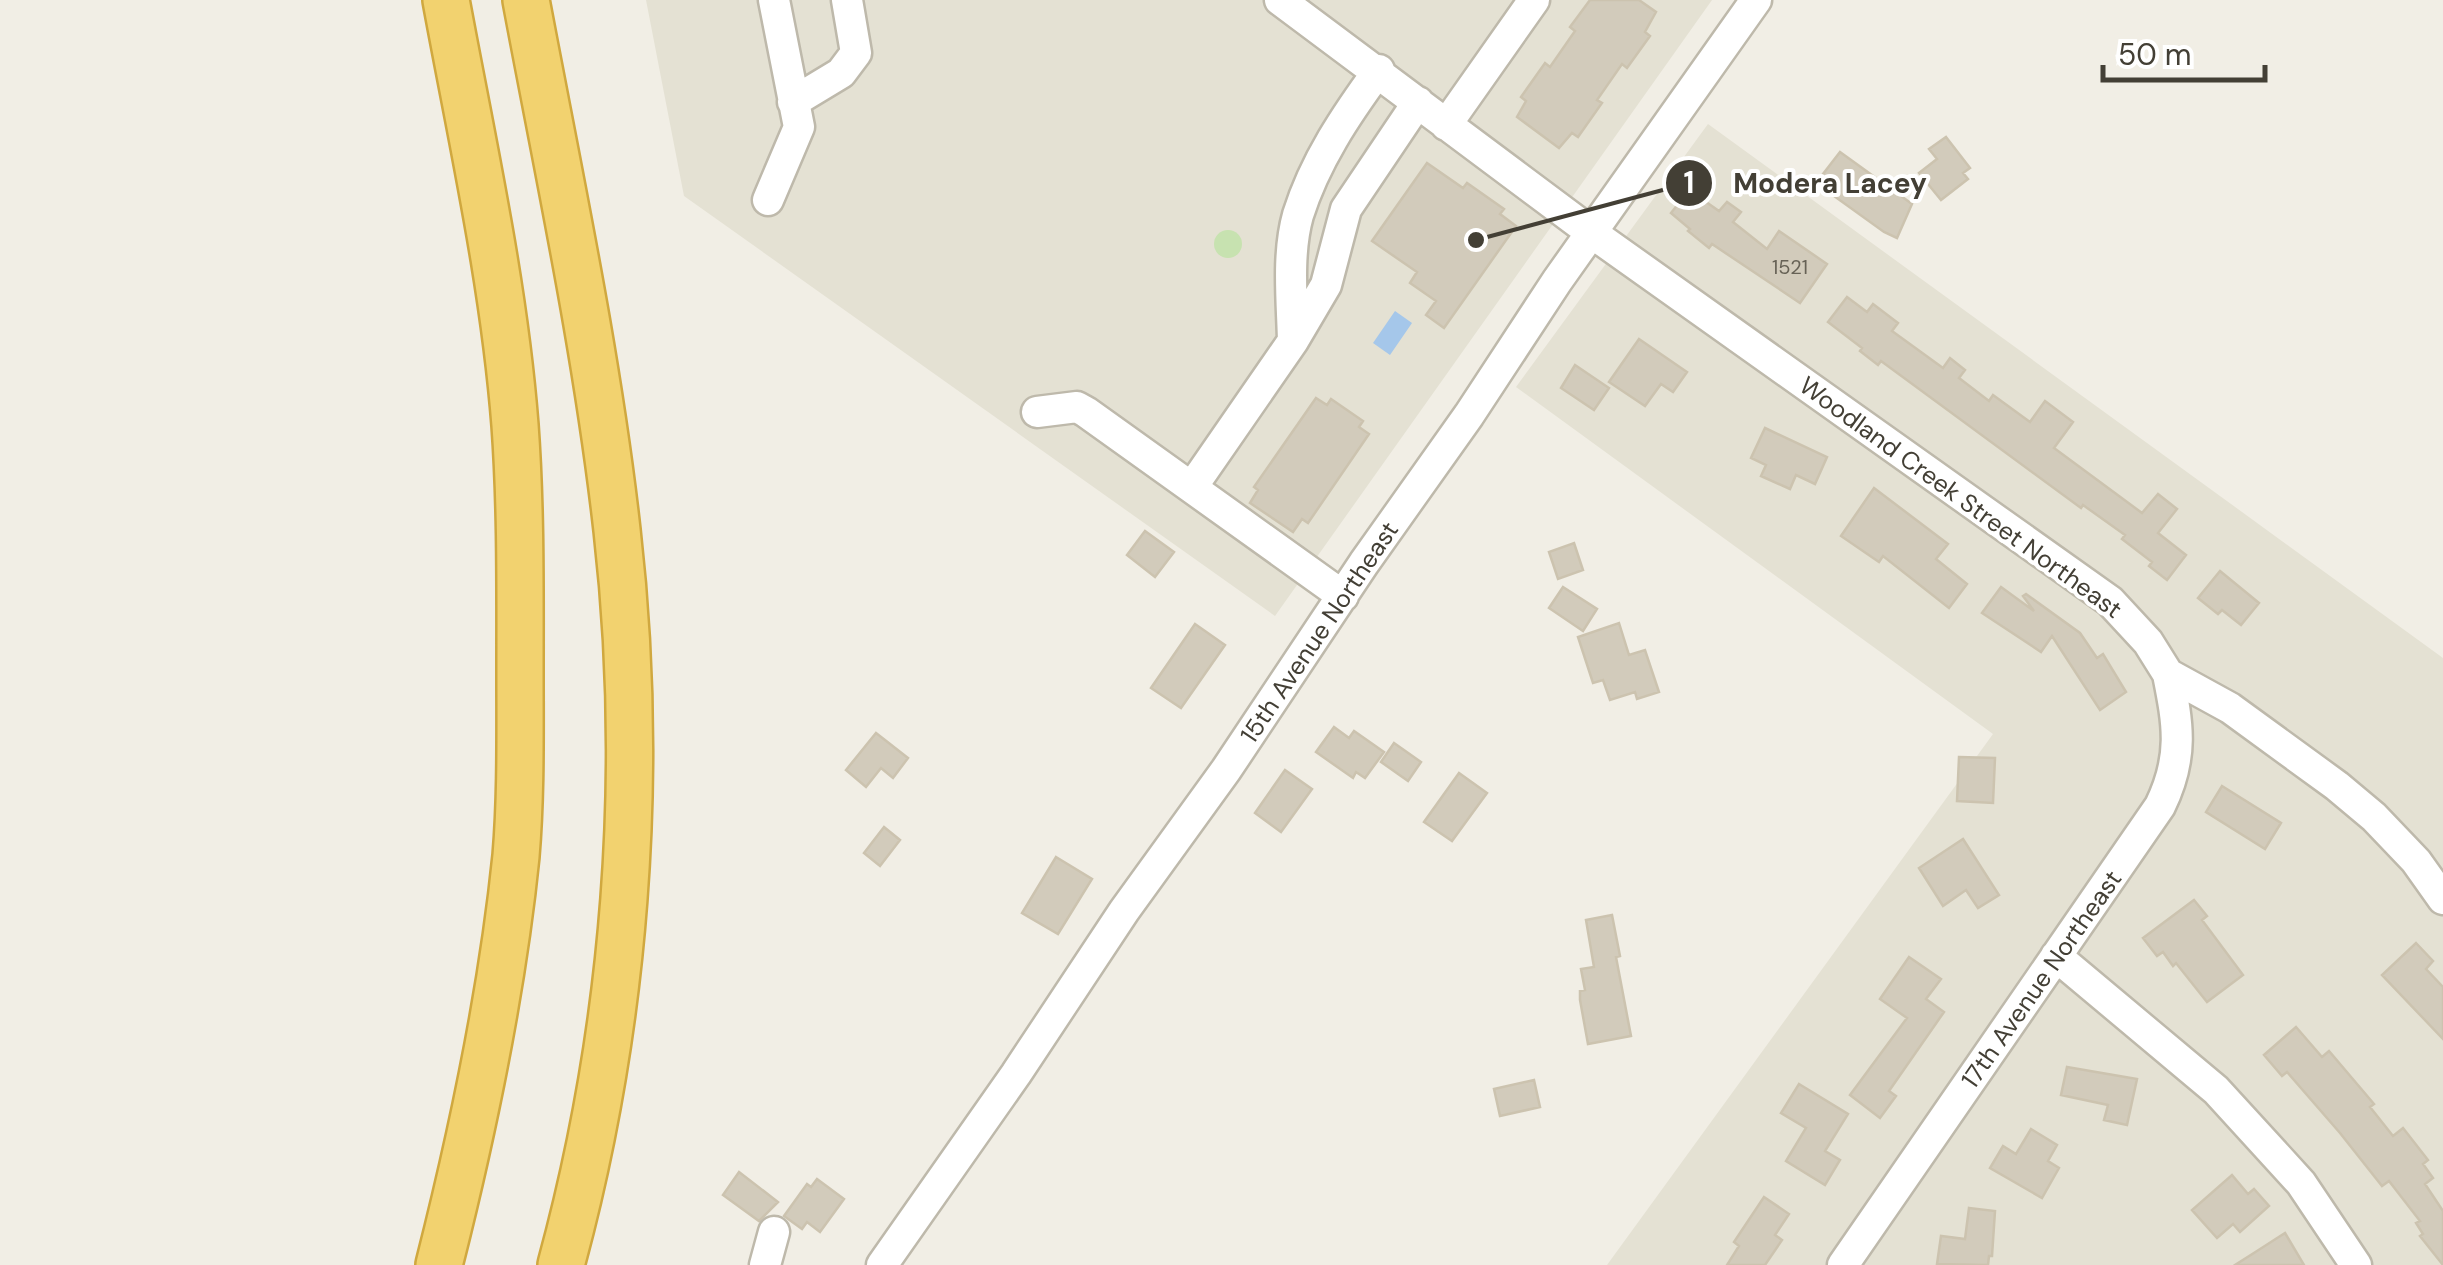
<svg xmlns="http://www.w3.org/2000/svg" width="2443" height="1265" font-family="'DM Sans',sans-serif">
	<rect width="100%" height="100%" fill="#f1eee5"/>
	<!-- residential -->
	<path fill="#e4e1d3" d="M 646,0 L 1712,0 L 1275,616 L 684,196 Z
		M 1708,124 L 2443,658 L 2443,1265 L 1607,1265 L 1993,734 L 1516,387 Z"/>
	<!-- green -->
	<path fill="#c7e2b0" d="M1214 244a14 14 0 1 1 28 0a14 14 0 1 1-28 0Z"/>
	<!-- water -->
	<path fill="#a5c7ea" d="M 1395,311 L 1412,323 L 1390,355 L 1373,343 Z"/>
	<!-- building -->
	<path fill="#d2cbbb" stroke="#ccc3af" stroke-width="2.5" d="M 1590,0 L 1639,0 L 1656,12 L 1645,32 L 1650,36 L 1627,68 L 1622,64 L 1597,100 L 1602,103 L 1578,137 L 1572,133 L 1559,148 L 1517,117 L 1526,101 L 1521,97 L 1545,63 L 1550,67 L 1575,31 L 1570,27 Z
		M 1946,137 L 1970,168 L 1963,173 L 1968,179 L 1941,200 L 1919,173 L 1937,159 L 1929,149 Z
		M 1840,152 L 1912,204 L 1897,238 L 1884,232 L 1816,183 Z
		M 1427,163 L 1463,188 L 1467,183 L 1504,209 L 1500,214 L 1516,226 L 1444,328 L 1426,315 L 1436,301 L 1410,283 L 1417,272 L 1372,241 Z
		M 1689,190 L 1719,211 L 1727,202 L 1741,212 L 1733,222 L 1767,249 L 1779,231 L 1827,264 L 1800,303 L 1712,244 L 1709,248 L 1688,231 L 1690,229 L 1671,213 Z
		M 1847,297 L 1867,312 L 1873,304 L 1898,323 L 1892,331 L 1943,368 L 1950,358 L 1965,370 L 1959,378 L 1989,401 L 1993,395 L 2030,422 L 2045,401 L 2073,422 L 2054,448 L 2142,513 L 2158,494 L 2177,509 L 2158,533 L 2186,555 L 2167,580 L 2149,566 L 2152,562 L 2122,539 L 2125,535 L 2083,505 L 2081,508 L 1881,361 L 1878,365 L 1860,351 L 1862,348 L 1828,322 Z
		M 1639,339 L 1687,372 L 1673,392 L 1661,384 L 1645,406 L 1609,382 Z
		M 1575,365 L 1609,388 L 1594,410 L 1561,388 Z
		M 1316,398 L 1327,405 L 1331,399 L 1363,421 L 1359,427 L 1369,434 L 1308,523 L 1302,519 L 1293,532 L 1250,503 L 1258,490 L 1254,487 Z
		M 1765,428 L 1827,457 L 1815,484 L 1796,475 L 1790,489 L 1761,476 L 1766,465 L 1751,458 Z
		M 1874,488 L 1948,544 L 1936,559 L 1967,584 L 1949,608 L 1883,556 L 1879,562 L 1841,536 Z
		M 1145,531 L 1174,552 L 1155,577 L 1127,555 Z
		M 1574,543 L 1583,570 L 1558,579 L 1549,552 Z
		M 2220,571 L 2259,603 L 2241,625 L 2222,610 L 2218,614 L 2198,598 Z
		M 1563,587 L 1597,609 L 1583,631 L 1549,608 Z
		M 2001,587 L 2034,611 L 2023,596 L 2026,594 L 2080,633 L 2097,658 L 2103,654 L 2126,692 L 2100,710 L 2052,636 L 2041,652 L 1982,613 Z
		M 1619,623 L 1629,655 L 1645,650 L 1659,692 L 1637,699 L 1635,692 L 1610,700 L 1603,680 L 1593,683 L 1578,637 Z
		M 1195,624 L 1225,645 L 1181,708 L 1151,688 Z
		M 1334,727 L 1349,738 L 1354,731 L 1384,752 L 1365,778 L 1356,772 L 1353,778 L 1316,752 Z
		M 876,733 L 908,758 L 893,778 L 881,768 L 866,787 L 846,770 Z
		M 1394,743 L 1421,762 L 1408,781 L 1381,762 Z
		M 1959,757 L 1995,758 L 1993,803 L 1957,801 Z
		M 1285,770 L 1312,789 L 1281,832 L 1255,813 Z
		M 1459,773 L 1487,793 L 1452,841 L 1424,822 Z
		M 2222,786 L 2281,823 L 2265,849 L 2206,812 Z
		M 884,827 L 900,840 L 880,866 L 864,853 Z
		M 1963,839 L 1999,895 L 1978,908 L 1966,890 L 1943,906 L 1919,868 Z
		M 1056,857 L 1092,879 L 1058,934 L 1022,913 Z
		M 2194,900 L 2207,916 L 2202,920 L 2243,975 L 2207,1002 L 2176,963 L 2173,966 L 2163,952 L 2157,956 L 2143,938 Z
		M 1612,915 L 1620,956 L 1616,957 L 1631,1036 L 1588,1044 L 1580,1000 L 1580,991 L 1585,990 L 1581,969 L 1594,967 L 1586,920 Z
		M 2416,943 L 2433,961 L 2426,969 L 2443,987 L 2443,1039 L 2382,975 Z
		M 1909,957 L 1941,979 L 1926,999 L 1944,1012 L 1889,1091 L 1896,1096 L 1880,1118 L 1850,1095 L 1907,1018 L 1880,999 Z
		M 2296,1027 L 2322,1057 L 2329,1051 L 2374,1104 L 2370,1107 L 2393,1136 L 2403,1128 L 2428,1160 L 2423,1164 L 2433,1178 L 2425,1184 L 2443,1211 L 2443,1265 L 2420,1236 L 2423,1234 L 2416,1223 L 2420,1221 L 2389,1181 L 2382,1186 L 2340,1133 L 2287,1072 L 2282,1076 L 2264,1055 Z
		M 2067,1067 L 2137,1079 L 2127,1125 L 2104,1120 L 2108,1105 L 2061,1095 Z
		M 1534,1080 L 1540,1107 L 1500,1116 L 1494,1089 Z
		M 1799,1084 L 1848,1114 L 1825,1151 L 1840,1160 L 1825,1185 L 1786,1161 L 1806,1128 L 1781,1113 Z
		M 2031,1129 L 2057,1145 L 2048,1161 L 2059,1168 L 2042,1198 L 1990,1168 L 2003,1146 L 2016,1154 Z
		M 739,1172 L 778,1202 L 759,1221 L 723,1195 Z
		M 2232,1175 L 2248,1194 L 2254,1189 L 2269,1206 L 2240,1232 L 2233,1224 L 2217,1238 L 2192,1210 Z
		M 817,1179 L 844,1199 L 820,1232 L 807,1222 L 802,1229 L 784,1216 L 807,1184 L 811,1187 Z
		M 1764,1197 L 1789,1214 L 1775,1235 L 1782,1240 L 1765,1265 L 1727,1265 L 1739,1246 L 1734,1242 Z
		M 1969,1208 L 1995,1211 L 1992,1256 L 1989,1256 L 1988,1265 L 1937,1264 L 1941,1236 L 1965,1239 Z
		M 2285,1233 L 2304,1265 L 2235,1265 L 2257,1251 Z"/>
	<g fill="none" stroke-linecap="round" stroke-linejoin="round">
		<defs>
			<path id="minor" d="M 1280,0 L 1592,233 L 2110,601 L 2148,642 L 2168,674 L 2230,708 L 2337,786 L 2374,817 L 2416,861 L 2443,899
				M 793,102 L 841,73 L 856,53 L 847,0
				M 1446,125 L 1534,0
				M 768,200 L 799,127 L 774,0
				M 1293,341 C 1292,300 1287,254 1298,215 C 1315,161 1346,115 1379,70
				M 1037,412 L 1077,407 L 1086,412 L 1343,596
				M 1192,487 L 1293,341 L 1326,285 L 1346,209 L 1418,102
				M 2056,956 L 2216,1090 L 2301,1183 L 2356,1265
				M 765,1265 L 774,1232
				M 882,1265 L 1016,1074 L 1124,911 L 1226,770 L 1364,563 L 1469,415 L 1557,281 L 1756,0
				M 1843,1265 L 2160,806 C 2184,757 2178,724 2168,674"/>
			<path id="highway" d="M 526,0 C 559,176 597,352 617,530 C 645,774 626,1027 561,1265
				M 439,1265 C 473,1131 502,994 516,856 C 521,796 520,735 520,675 C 520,592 521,508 515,425 C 504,283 472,141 446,0"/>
		</defs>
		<!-- minor casing -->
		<use href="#minor" stroke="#beb9ab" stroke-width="35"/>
		<!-- highway casing -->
		<use href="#highway" stroke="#d0a83f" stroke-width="50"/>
		<!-- minor -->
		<use href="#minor" stroke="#fff" stroke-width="30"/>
		<!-- highway -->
		<use href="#highway" stroke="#f2d26f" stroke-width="45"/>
	</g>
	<g text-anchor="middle" stroke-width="8" stroke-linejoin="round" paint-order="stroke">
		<!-- number labels -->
		<g font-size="20" fill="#676256">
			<text x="1790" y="274">1521</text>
		</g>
		<!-- street labels -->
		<g font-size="25" fill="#433f35" stroke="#fff">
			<text transform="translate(1961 497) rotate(36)" y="9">Woodland Creek Street Northeast</text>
			<text transform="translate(1319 632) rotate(-56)" y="9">15th Avenue Northeast</text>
			<text transform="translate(2041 979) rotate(-55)" y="9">17th Avenue Northeast</text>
		</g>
	</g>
	<!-- callouts -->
	<path fill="none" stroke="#433f35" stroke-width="4" d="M1476 240L1689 183"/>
	<g fill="#433f35" stroke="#fff" stroke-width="4">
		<circle cx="1476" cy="240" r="10"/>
		<circle cx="1689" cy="183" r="25"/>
	</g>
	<g font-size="30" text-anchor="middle" font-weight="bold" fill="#fff">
		<text x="1689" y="193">1</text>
	</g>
	<g font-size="28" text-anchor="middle" font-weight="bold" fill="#433f35" stroke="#fff" stroke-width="8" stroke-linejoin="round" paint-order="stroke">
		<text x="1830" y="193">Modera Lacey</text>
	</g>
	<!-- scale -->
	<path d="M2103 65v15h162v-15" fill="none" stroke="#433f35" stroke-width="5"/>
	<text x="2118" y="65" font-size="30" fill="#433f35" stroke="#ffffff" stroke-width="8" paint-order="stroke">50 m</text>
</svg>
